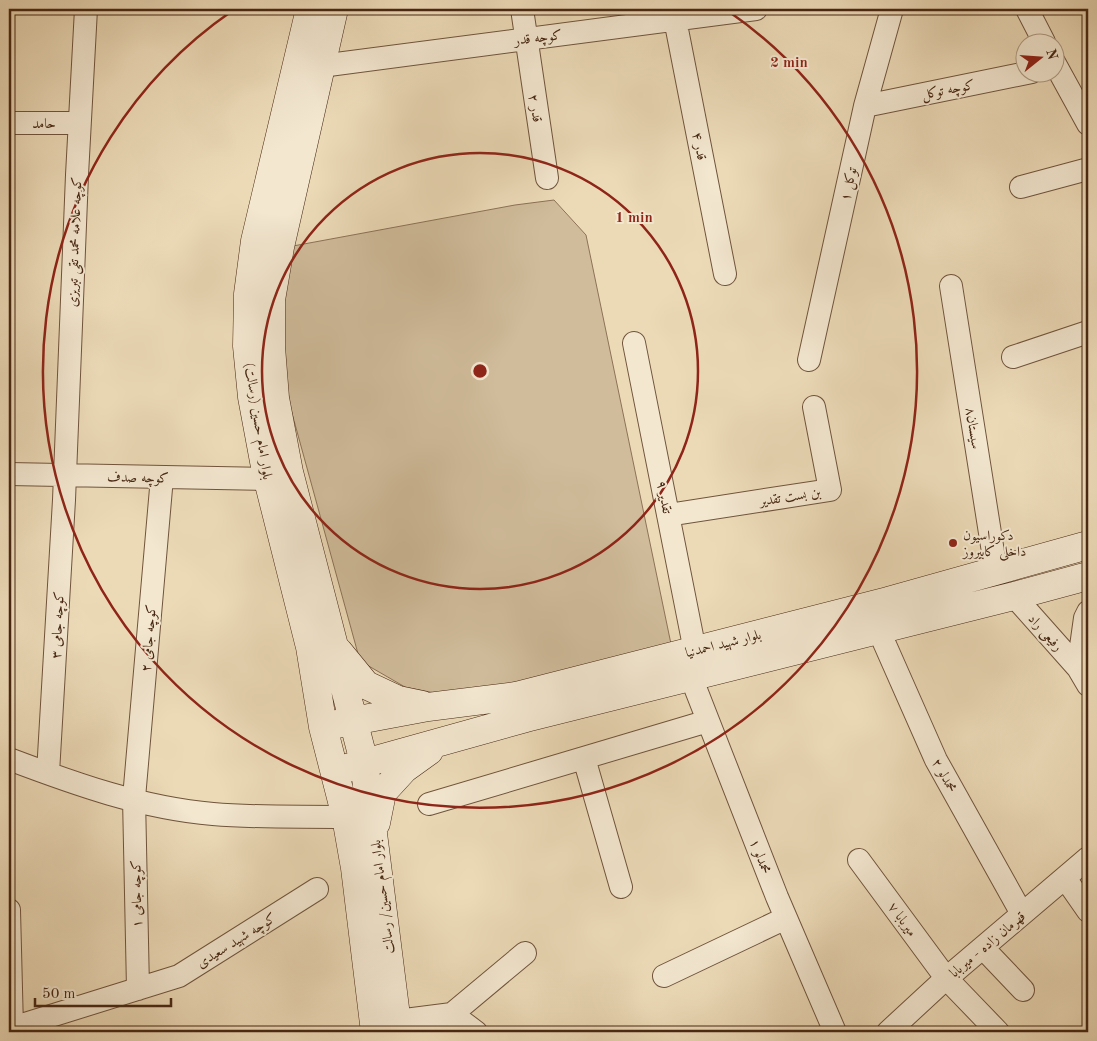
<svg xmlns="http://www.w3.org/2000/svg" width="1097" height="1041" font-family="'Old Standard TT',Amiri,serif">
	<rect width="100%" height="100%" fill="#ecdab7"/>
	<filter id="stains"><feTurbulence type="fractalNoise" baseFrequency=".004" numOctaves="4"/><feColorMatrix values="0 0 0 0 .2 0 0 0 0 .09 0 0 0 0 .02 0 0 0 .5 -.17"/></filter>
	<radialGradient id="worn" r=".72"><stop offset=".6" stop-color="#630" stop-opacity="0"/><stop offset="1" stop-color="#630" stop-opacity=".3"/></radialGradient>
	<!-- green -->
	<path fill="#d0bc9b" stroke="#8c7257" d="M 554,200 L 586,235 L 671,644 L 475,695 L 445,695 L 405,687 L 360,661 L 290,406 L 283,352 L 284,303 L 293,246 L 515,205 Z"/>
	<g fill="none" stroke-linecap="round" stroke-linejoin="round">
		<defs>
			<path id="street" d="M 522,9 L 547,178
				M 673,9 L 725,274
				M 1027,9 L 1044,42
				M 1054,62 L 1088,124
				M 321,66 L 756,9
				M 865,106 L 1032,72
				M 9,123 L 79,123
				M 1021,187 L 1088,169
				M 951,286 L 996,571
				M 634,343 L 695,651
				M 1013,357 L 1088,332
				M 809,360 L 865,106 L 892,9
				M 9,474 L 268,479
				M 668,515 L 830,490 L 814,407
				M 1014,596 L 1078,668 L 1088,685
				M 879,631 L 936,760 L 1022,914
				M 1078,668 L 1085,618 L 1088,612
				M 691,677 L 777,897 L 835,1032
				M 584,758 L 621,887
				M 9,759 C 75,784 142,808 213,814 C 257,818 302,816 346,817
				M 48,773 L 64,500 L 77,175 L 86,9
				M 429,804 L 708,721
				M 859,860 L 946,978 L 998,1032
				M 1065,878 L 1088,911
				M 9,910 L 12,1028
				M 983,948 L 1023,990
				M 664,976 L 786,918
				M 138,989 L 134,798 L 162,477
				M 452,1014 L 476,1032
				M 397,1021 L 452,1014 L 525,953
				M 9,1029 L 179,976 L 317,889
				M 888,1032 L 941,983 L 1088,858"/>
			<path id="secondary" d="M 310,9 L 255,241 L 248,294 L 247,346 L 252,397 L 266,472 L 310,647 L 323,727 L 346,817 L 355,868 L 375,1032
				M 334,9 L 280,247 L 271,300 L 271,347 L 275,398 L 289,472 L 364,762 L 398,1032
				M 339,652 L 366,685 L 398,700 L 422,705
				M 337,724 L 428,707 L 516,696 L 888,601 L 1088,545
				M 347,768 L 526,718 L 1014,596 L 1088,576
				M 376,823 L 382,793 L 404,769 L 429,751"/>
		</defs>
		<!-- street casing -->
		<use href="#street" stroke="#70543c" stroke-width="24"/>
		<!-- secondary casing -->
		<use href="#secondary" stroke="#472713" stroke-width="29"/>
		<!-- street -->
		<use href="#street" stroke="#f3e7d0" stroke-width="22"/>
		<!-- secondary -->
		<use href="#secondary" stroke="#f3e7d0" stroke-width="28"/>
	</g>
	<!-- distance rings -->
	<g fill="none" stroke="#8f2418" stroke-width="2.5">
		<circle cx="480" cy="371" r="218"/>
		<path d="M728 11A437 437 0 1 1 232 11"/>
	</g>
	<!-- markers -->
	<circle fill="#8f2418" stroke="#f3e7d0" stroke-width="2" cx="953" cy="543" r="5"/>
	<g text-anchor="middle" stroke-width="4" stroke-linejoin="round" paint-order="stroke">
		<!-- street labels -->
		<g font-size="14" fill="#472713" stroke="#f3e7d0">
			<text transform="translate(538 37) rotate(-7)" y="5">کوچه قدر</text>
			<text transform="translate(948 89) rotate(-11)" y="5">کوچه توکل</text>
			<text transform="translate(536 108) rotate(81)" y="5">قدر ۲</text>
			<text x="44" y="128">حامد</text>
			<text transform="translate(700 146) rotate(79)" y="5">قدر ۴</text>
			<text transform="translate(848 184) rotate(-78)" y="5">توکل ۱</text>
			<text transform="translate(74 242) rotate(-88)" y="5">کوچه علامه محمد تقی تبریزی</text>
			<text transform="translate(259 421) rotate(81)" y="5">بلوار امام حسین (رسالت)</text>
			<text transform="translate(974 428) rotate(81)" y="5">سیستان۸</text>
			<text transform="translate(138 477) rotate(1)" y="5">کوچه صدف</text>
			<text transform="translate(790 496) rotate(-9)" y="5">بن بست تقدیر</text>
			<text transform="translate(665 497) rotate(79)" y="5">۹ تقدیر</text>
			<text transform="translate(57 625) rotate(-87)" y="5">کوچه جامی ۳</text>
			<text transform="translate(1046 632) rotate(48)" y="5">رفیعی راد</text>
			<text transform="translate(148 638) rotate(-85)" y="5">کوچه جامی ۲</text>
			<text transform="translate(723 643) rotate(-14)" y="5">بلوار شهید احمدنیا</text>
			<text transform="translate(945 775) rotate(61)" y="5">محمدلو ۲</text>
			<text transform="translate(761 856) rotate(69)" y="5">محمدلو ۱</text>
			<text transform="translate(136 894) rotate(-91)" y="5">کوچه جامی ۱</text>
			<text transform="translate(382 897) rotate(-97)" y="5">بلوار امام حسین/ رسالت</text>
			<text transform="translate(903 919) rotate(54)" y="5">میربابا ۷</text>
			<text transform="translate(236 940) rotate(-32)" y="5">کوچه شهید سعیدی</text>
			<text transform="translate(987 944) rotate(-40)" y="5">قهرمان زاده - میربابا</text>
		</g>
		<!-- poi labels -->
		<g font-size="14" fill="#472713" stroke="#f3e7d0" text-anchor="start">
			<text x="963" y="540">دکوراسیون<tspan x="963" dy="16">داخلی کابیروز</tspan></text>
		</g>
	</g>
	<circle cx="480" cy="371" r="8" fill="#8f2418" stroke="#f3e7d0" stroke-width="2.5"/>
	<g font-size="15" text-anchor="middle" font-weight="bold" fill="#8f2418" stroke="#f3e7d0" stroke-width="4" stroke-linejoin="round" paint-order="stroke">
		<text x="789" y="67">2 min</text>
		<text x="634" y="222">1 min</text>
	</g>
	<!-- margin -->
	<rect width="1097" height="1041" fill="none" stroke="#ecdab7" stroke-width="30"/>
	<rect x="10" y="10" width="1077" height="1021" fill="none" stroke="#472713" stroke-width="2.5"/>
	<rect x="15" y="15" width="1067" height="1011" fill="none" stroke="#472713"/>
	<!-- north arrow -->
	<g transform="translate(1040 58) rotate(73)"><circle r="24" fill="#f3e7d0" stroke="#ae9a84"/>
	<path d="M0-4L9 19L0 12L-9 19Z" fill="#8f2418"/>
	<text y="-8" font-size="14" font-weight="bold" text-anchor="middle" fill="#472713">N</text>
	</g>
	<!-- scale -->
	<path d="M35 998v8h136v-8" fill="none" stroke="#472713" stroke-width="2.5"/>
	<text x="42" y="998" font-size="15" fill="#472713" stroke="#f3e7d0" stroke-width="4" paint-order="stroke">50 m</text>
	<rect width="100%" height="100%" filter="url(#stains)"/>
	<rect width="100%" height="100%" fill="url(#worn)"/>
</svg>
